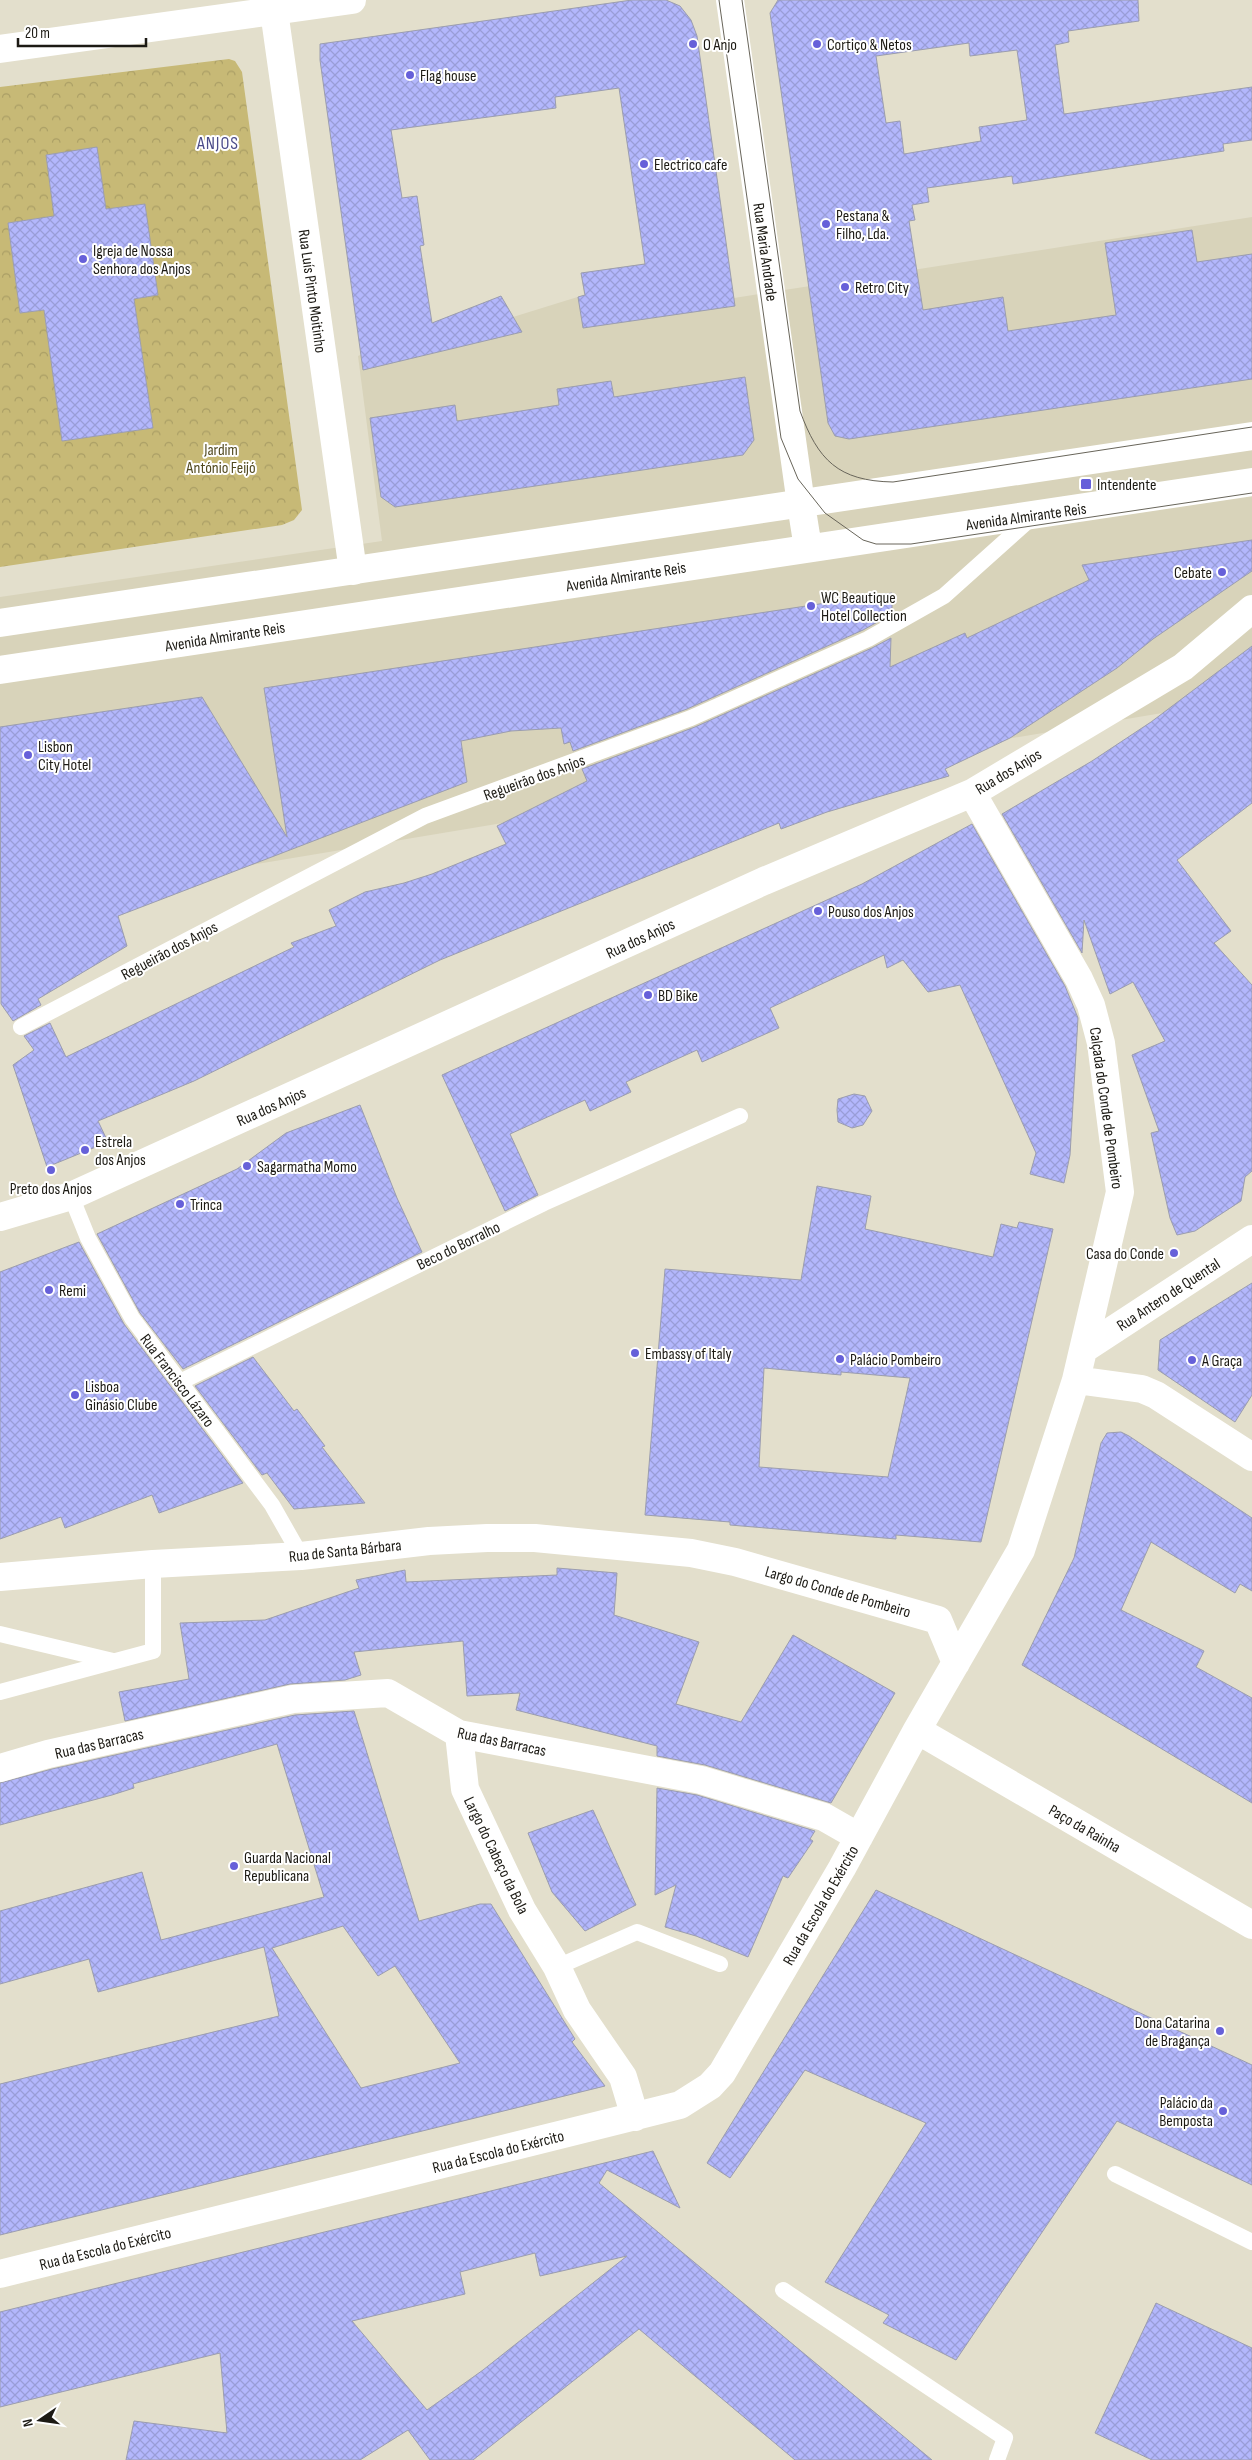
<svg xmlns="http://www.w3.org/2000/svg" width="1252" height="2460" font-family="'Sofia Sans Condensed',sans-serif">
	<defs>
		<pattern id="forest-crowns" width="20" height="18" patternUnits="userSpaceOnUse" patternTransform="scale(1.25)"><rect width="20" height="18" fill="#c7b976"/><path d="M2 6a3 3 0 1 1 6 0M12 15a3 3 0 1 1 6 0" fill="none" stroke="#aa9e65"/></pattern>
		<pattern id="building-cross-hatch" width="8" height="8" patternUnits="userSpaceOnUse" patternTransform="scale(1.25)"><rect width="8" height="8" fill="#b3b7fc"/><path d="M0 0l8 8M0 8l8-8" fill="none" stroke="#999dd7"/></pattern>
	</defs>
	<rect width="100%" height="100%" fill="#e3dfcc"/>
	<!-- built -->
	<path fill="#d8d3ba" d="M 1252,217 L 1252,698 L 0,907 L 0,597 L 382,541 L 358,356 L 432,323 L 501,296 L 513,317 L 584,295 L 581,273 L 727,251 L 734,298 Z"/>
	<!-- forest -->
	<path fill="url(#forest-crowns)" fill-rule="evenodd" d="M 229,59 L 235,61 L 242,72 L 302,510 L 294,520 L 282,525 L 0,567 L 0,87 ZM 97,148 L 106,209 L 145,204 L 158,295 L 134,299 L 153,428 L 62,441 L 44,310 L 20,313 L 8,223 L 54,216 L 46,155 Z"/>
	<!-- building -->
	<path fill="url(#building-cross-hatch)" stroke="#9b9dae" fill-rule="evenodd" d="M 632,0 L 666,0 L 680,6 L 691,20 L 697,36 L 735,306 L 583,328 L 578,297 L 585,295 L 581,273 L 645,264 L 619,88 L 555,97 L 556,108 L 391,130 L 402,198 L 417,196 L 424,245 L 420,246 L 432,323 L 501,296 L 522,332 L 363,370 L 320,60 L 320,44 Z
		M 778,0 L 1138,0 L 1139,21 L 1068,31 L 1069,42 L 1055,45 L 1064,114 L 1252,87 L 1252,140 L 1223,144 L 1224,151 L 1013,184 L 1012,176 L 927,188 L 929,202 L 912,205 L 915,220 L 909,221 L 923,310 L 1003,297 L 1008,331 L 1116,315 L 1105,243 L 1192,230 L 1197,262 L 1252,254 L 1252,379 L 849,439 L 835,436 L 828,423 L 770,13 ZM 969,43 L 970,56 L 1017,50 L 1027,120 L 979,127 L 981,141 L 904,154 L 900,121 L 886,123 L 876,56 Z
		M 97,147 L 106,209 L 145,204 L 158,295 L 134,299 L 153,428 L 62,441 L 44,310 L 20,313 L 8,223 L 54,216 L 46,155 Z
		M 745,377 L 754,440 L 743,455 L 395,507 L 381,497 L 370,418 L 455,405 L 457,421 L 559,405 L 557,389 L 611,381 L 614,397 Z
		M 1252,540 L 1252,571 L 1153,639 L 1117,668 L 1010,738 L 945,769 L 949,776 L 827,812 L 781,829 L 779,823 L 440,960 L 194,1081 L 98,1121 L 108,1142 L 47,1167 L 13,1065 L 34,1050 L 24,1036 L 50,1023 L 66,1057 L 294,947 L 291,943 L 336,926 L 329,910 L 365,892 L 404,883 L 432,874 L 506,844 L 497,826 L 587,781 L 582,769 L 695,727 L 872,648 L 891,638 L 890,667 L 965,633 L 967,638 L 1089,580 L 1082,565 Z
		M 892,593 L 892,614 L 863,630 L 687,709 L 573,751 L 570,742 L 564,744 L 561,728 L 511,731 L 461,741 L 467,782 L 118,916 L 127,946 L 38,999 L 41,1005 L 13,1021 L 1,1004 L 0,727 L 202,697 L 287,837 L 264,688 Z
		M 1252,646 L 1252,803 L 1177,860 L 1231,931 L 1214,943 L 1252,985 L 1252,1171 L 1245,1177 L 1241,1201 L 1195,1231 L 1177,1235 L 1170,1218 L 1151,1133 L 1159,1131 L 1132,1055 L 1165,1041 L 1133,982 L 1110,994 L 1084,920 L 1082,953 L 1002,814 L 1092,761 L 1151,722 Z
		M 972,824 L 1065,986 L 1078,1018 L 1070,1155 L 1064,1183 L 1030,1174 L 1036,1153 L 960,985 L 928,992 L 903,960 L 887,968 L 884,955 L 770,1008 L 779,1028 L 702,1062 L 697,1050 L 626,1082 L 631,1092 L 590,1111 L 585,1100 L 510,1134 L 538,1195 L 505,1211 L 442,1075 L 862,884 Z
		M 854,1094 L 865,1096 L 872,1111 L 863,1125 L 852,1128 L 838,1122 L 837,1110 L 838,1099 Z
		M 360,1105 L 397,1198 L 422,1252 L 183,1369 L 140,1313 L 97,1234 L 237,1169 L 286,1133 Z
		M 817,1186 L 871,1196 L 865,1229 L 993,1257 L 1001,1224 L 1017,1228 L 1019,1222 L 1053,1229 L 981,1542 L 896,1535 L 896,1539 L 730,1525 L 730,1522 L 645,1515 L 665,1269 L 801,1280 ZM 764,1368 L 841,1375 L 841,1372 L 910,1378 L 888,1477 L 759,1467 Z
		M 79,1242 L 124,1324 L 243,1483 L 159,1513 L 152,1495 L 65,1528 L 61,1517 L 0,1539 L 0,1272 Z
		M 1252,1283 L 1252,1395 L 1235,1422 L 1158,1370 L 1160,1340 Z
		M 253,1357 L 294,1411 L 297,1409 L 325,1446 L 322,1447 L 365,1503 L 294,1509 L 267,1473 L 262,1475 L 195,1386 Z
		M 1121,1432 L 1129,1436 L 1252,1518 L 1252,1591 L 1240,1584 L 1235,1593 L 1151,1542 L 1121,1610 L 1204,1651 L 1196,1667 L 1252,1698 L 1252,1803 L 1022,1665 L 1074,1558 L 1101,1443 L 1107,1433 Z
		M 557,1568 L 617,1573 L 614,1615 L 699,1642 L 676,1704 L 741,1722 L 793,1635 L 895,1693 L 831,1803 L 705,1765 L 657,1756 L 657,1746 L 516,1710 L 520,1693 L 467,1696 L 463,1641 L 354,1652 L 361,1675 L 345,1680 L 290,1684 L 125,1721 L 119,1692 L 189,1679 L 180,1623 L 265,1620 L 359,1588 L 356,1580 L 405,1570 L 406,1582 L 557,1575 Z
		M 354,1711 L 419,1921 L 480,1904 L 491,1904 L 575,2039 L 572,2042 L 605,2086 L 0,2235 L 0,2084 L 279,2016 L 264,1947 L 98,1992 L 89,1959 L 0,1984 L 0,1911 L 142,1872 L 161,1940 L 324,1897 L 277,1744 L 133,1784 L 134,1788 L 112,1795 L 0,1825 L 0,1783 L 52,1769 L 295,1715 ZM 343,1926 L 378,1976 L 395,1966 L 460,2063 L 361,2088 L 272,1948 Z
		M 657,1788 L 697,1795 L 815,1831 L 810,1839 L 813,1841 L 788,1878 L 783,1876 L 748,1957 L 696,1936 L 665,1927 L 676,1885 L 655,1895 Z
		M 593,1810 L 636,1905 L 585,1931 L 552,1892 L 528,1833 Z
		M 876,1890 L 1252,2065 L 1252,2185 L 1117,2121 L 956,2360 L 883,2323 L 889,2315 L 825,2282 L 926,2123 L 805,2070 L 730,2178 L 707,2163 Z
		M 653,2151 L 680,2208 L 607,2170 L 599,2183 L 932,2460 L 795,2460 L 639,2329 L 473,2460 L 430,2460 L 408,2430 L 360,2460 L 126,2460 L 134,2421 L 227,2433 L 220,2353 L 0,2407 L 0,2312 ZM 535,2253 L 540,2276 L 627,2256 L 483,2370 L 427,2410 L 352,2321 L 465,2294 L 460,2272 Z
		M 1156,2303 L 1252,2348 L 1252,2460 L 1152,2460 L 1095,2433 Z"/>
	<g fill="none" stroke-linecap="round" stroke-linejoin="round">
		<!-- service -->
		<path stroke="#fff" stroke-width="16" d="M 21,1027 L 425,816 L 691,718 L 868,639 L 944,596 L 1030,519
			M 71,1196 L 88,1238 L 132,1318 L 272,1505 L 301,1556
			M 180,1382 L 544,1203 L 740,1116
			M 0,1634 L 113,1661
			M 0,1692 L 153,1651 L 153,1564
			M 557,1967 L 637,1932 L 720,1964
			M 1115,2174 L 1252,2242
			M 783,2290 L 1005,2438 L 997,2460"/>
		<!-- minor -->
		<path stroke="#fff" stroke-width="28" d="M 730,0 L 801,504
			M 274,11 L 353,571
			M 0,49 L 352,0
			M 0,1217 L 71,1196 L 764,881 L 972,793 L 1183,667 L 1252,609
			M 1084,1349 L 1252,1239
			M 1076,1380 L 1142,1389 L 1156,1395 L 1252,1457
			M 0,1577 L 153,1564 L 301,1556 L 429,1541 L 487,1538 L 535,1538 L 691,1553 L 735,1562 L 938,1620 L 956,1663
			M 917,1730 L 1252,1925
			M 459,1734 L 465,1789 L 522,1910 L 557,1967 L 577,2010 L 623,2077 L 635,2117
			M 0,1768 L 48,1754 L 293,1699 L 388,1693 L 459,1734 L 701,1780 L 824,1817 L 859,1837
			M 0,2274 L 680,2105 L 710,2086 L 722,2073 L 842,1868 L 917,1730 L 1021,1550 L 1076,1380 L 1120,1192 L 1101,1043 L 1091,1005 L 1079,979 L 972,793"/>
		<!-- primary -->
		<path stroke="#fff" stroke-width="28" d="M 801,504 L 808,548
			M 0,623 L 1252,436
			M 0,670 L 1252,482"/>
		<!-- tram -->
		<path stroke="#68655a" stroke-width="1" d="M 719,0 L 781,438 L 798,479 L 825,513 L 863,540 L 876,544 L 911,544 L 1252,493
			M 742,0 L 800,411 C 818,460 838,481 893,482 L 1252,427"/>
	</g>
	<!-- markers -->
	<g fill="#6660d9" stroke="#fff" stroke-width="2">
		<circle cx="693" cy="44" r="5"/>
		<circle cx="817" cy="44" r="5"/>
		<circle cx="410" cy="75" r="5"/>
		<circle cx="644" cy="164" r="5"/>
		<circle cx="826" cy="224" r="5"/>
		<circle cx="83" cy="259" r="5"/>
		<circle cx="845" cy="287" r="5"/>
		<rect x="1080" y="478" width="12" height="12" rx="2.5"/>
		<circle cx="1222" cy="572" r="5"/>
		<circle cx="811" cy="606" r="5"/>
		<circle cx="28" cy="755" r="5"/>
		<circle cx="818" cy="911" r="5"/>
		<circle cx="648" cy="995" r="5"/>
		<circle cx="85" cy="1150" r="5"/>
		<circle cx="247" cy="1166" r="5"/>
		<circle cx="51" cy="1170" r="5"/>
		<circle cx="180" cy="1204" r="5"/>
		<circle cx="1174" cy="1253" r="5"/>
		<circle cx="49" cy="1290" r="5"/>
		<circle cx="635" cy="1353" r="5"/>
		<circle cx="840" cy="1359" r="5"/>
		<circle cx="1192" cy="1360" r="5"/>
		<circle cx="75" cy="1395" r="5"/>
		<circle cx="234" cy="1866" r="5"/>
		<circle cx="1220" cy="2031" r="5"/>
		<circle cx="1223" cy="2111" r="5"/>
	</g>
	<g text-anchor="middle" stroke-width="4" stroke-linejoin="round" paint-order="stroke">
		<!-- poi labels -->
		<g font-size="16" fill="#1c1a14" stroke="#fff" text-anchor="start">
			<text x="703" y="50">O Anjo</text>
			<text x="827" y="50">Cortiço &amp; Netos</text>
			<text x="420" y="81">Flag house</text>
			<text x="654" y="170">Electrico cafe</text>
			<text x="836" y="221">Pestana &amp;<tspan x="836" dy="18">Filho, Lda.</tspan></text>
			<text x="93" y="256">Igreja de Nossa<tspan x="93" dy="18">Senhora dos Anjos</tspan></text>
			<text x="855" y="293">Retro City</text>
			<text x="1097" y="490">Intendente</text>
			<text x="1212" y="578" text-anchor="end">Cebate</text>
			<text x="821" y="603">WC Beautique<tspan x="821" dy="18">Hotel Collection</tspan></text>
			<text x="38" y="752">Lisbon<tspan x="38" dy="18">City Hotel</tspan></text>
			<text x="828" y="917">Pouso dos Anjos</text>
			<text x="658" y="1001">BD Bike</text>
			<text x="95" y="1147">Estrela<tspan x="95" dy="18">dos Anjos</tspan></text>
			<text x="257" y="1172">Sagarmatha Momo</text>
			<text x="51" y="1194" text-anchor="middle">Preto dos Anjos</text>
			<text x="190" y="1210">Trinca</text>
			<text x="1164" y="1259" text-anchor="end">Casa do Conde</text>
			<text x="59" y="1296">Remi</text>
			<text x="645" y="1359">Embassy of Italy</text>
			<text x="850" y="1365">Palácio Pombeiro</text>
			<text x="1202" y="1366">A Graça</text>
			<text x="85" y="1392">Lisboa<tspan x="85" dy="18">Ginásio Clube</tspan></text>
			<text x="244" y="1863">Guarda Nacional<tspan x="244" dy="18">Republicana</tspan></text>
			<text x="1210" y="2028" text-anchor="end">Dona Catarina<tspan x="1210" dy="18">de Bragança</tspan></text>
			<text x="1213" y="2108" text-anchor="end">Palácio da<tspan x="1213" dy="18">Bemposta</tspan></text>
		</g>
		<!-- street labels -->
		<g font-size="16" fill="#1c1a14" stroke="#fff">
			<text transform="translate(766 252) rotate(82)" y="6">Rua Maria Andrade</text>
			<text transform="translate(313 291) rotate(82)" y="6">Rua Luís Pinto Moitinho</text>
			<text transform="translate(1026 516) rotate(-8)" y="6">Avenida Almirante Reis</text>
			<text transform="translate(626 576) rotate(-9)" y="6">Avenida Almirante Reis</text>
			<text transform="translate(225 636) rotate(-9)" y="6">Avenida Almirante Reis</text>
			<text transform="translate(1008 771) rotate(-31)" y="6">Rua dos Anjos</text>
			<text transform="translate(534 777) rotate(-20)" y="6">Regueirão dos Anjos</text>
			<text transform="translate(640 938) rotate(-25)" y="6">Rua dos Anjos</text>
			<text transform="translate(169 950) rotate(-28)" y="6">Regueirão dos Anjos</text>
			<text transform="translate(271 1106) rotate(-24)" y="6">Rua dos Anjos</text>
			<text transform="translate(1107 1108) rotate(82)" y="6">Calçada do Conde de Pombeiro</text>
			<text transform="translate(458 1245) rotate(-26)" y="6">Beco do Borralho</text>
			<text transform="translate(1168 1294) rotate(-33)" y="6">Rua Antero de Quental</text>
			<text transform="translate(178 1380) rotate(53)" y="6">Rua Francisco Lázaro</text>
			<text transform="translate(345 1550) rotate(-6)" y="6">Rua de Santa Bárbara</text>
			<text transform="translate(838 1591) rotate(16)" y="6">Largo do Conde de Pombeiro</text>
			<text transform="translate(502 1741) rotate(12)" y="6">Rua das Barracas</text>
			<text transform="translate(99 1743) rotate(-13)" y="6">Rua das Barracas</text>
			<text transform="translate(1085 1828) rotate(30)" y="6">Paço da Rainha</text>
			<text transform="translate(497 1855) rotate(64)" y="6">Largo do Cabeço da Bola</text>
			<text transform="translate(820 1905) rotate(-60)" y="6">Rua da Escola do Exército</text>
			<text transform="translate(498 2151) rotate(-14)" y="6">Rua da Escola do Exército</text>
			<text transform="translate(105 2248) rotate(-14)" y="6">Rua da Escola do Exército</text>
		</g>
		<!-- park labels -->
		<g font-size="16" fill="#524a20" stroke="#fff">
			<text x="221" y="455">Jardim<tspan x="221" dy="18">António Feijó</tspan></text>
		</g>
		<!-- neighbourhood labels -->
		<g font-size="18" letter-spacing="1" fill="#4b4b89" stroke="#fff">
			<text x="218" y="149">ANJOS</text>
		</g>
	</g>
	<!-- north arrow -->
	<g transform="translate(40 2420) rotate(257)" stroke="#ffffff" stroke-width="4" paint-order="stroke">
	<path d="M0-4L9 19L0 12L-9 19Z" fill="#1c1a14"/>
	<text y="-8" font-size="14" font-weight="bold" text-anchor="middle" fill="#1c1a14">N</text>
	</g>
	<!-- scale -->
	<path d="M18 38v8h128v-8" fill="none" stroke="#1c1a14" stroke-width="2.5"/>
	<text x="25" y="38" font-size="15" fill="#1c1a14" stroke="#ffffff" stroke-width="4" paint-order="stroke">20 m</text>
</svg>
